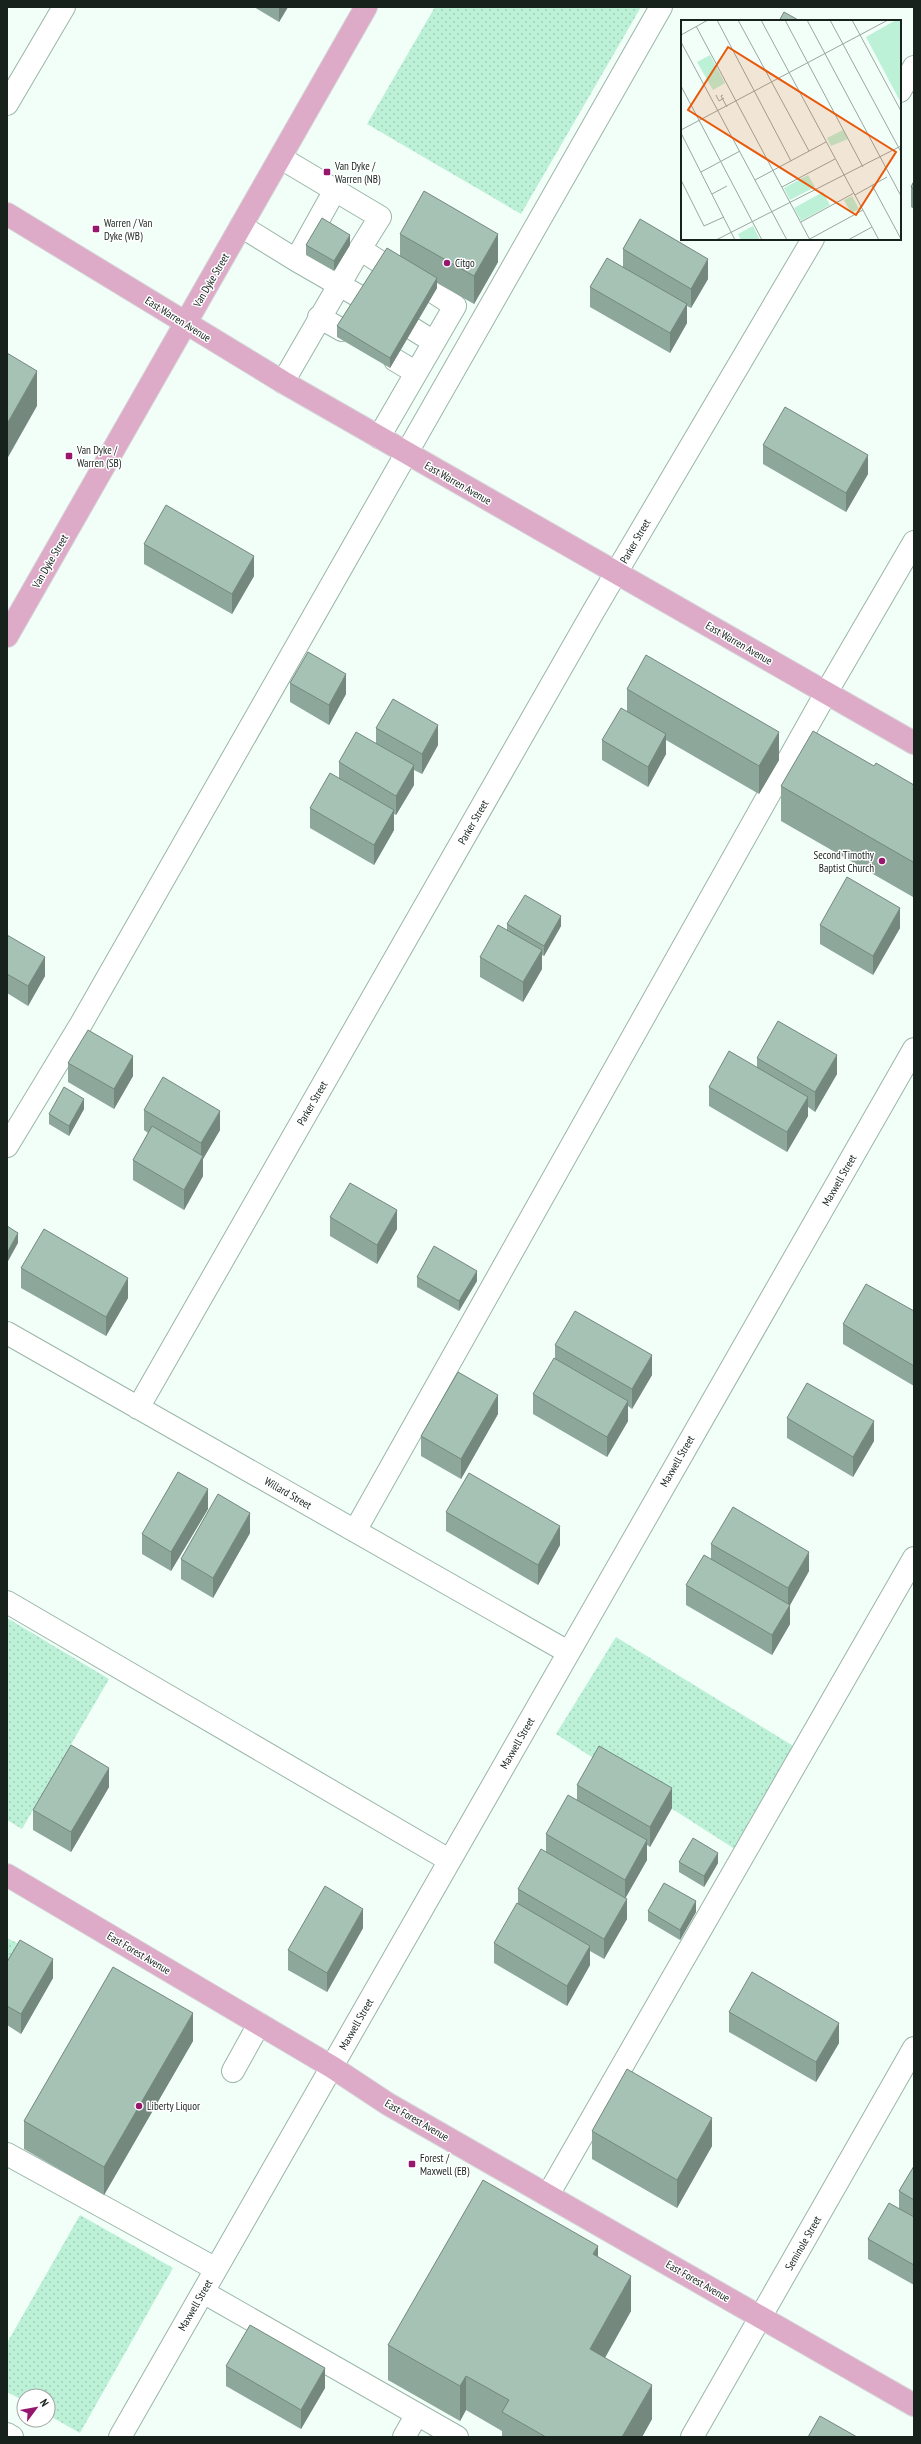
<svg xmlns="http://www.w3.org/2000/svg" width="921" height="2444" font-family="'PT Sans Narrow',sans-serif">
	<defs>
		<pattern id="grass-dots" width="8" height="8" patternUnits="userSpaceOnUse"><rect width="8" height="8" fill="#bcf1d8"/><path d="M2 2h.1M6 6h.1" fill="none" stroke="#a1ceb9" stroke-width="1.8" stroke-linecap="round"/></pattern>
	</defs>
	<rect width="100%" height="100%" fill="#f2fef8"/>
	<!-- grass -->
	<path fill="url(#grass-dots)" d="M 435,7 L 641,7 L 521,214 L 367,124 Z
		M 7,1618 L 109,1679 L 22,1829 L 7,1820 Z
		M 616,1637 L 803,1752 L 744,1855 L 556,1734 Z
		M 7,1938 L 19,1944 L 7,1965 Z
		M 80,2215 L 173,2268 L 80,2433 L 48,2415 L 48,2396 L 24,2396 L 24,2401 L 7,2392 L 7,2343 Z"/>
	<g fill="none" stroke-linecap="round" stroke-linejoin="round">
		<defs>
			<path id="minor" d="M 900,91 L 914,67
				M 7,104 L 64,7
				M 281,158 L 380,217 L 360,249
				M 335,190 L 296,260 L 362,298
				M 241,226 L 296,260
				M 319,317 L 342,330
				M 413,329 L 434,342
				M 395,360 L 415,372
				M 283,382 L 360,249 L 383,264
				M 379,437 L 455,306 L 435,293
				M 7,1146 L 81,1024 L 661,7
				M 7,1333 L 568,1652
				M 138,1408 L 593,612 L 813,239
				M 355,1531 L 826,693 L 914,542
				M 7,1602 L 449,1860
				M 233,2071 L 259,2024
				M 7,2154 L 216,2269
				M 548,2195 L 914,1558
				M 203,2292 L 457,2437
				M 7,2434 L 12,2437
				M 120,2437 L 914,1049
				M 404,2437 L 417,2414
				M 692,2437 L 914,2048"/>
			<path id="major" d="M 7,214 L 283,382 L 914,743
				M 7,636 L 366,7
				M 7,1875 L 332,2067 L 388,2104 L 914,2405"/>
		</defs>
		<!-- minor casing -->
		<use href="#minor" stroke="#9ab6a8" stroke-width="24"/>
		<!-- major casing -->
		<use href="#major" stroke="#d5d7d6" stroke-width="24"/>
		<!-- minor -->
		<use href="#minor" stroke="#fff" stroke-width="22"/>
		<!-- major -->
		<use href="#major" stroke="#ddaac8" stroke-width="22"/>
	</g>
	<!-- wall -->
	<path fill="#8ea79b" d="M 254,7 L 288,7 L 279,22 Z
		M 914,181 L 914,209 L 911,207 L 911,187 Z
		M 400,234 L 498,262 L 474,304 L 437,283 L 437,288 L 390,368 L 337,337 L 337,326 L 400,256 Z
		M 306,245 L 350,245 L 334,271 L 306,255 Z
		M 623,249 L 708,279 L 691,308 L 687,306 L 687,323 L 670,353 L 590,307 L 590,287 L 623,267 Z
		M 763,445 L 868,474 L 846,512 L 763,464 Z
		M 144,544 L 254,576 L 232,614 L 144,564 Z
		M 290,683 L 346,694 L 329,725 L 290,702 Z
		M 627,689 L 779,760 L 759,794 L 666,740 L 666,754 L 648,787 L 602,760 L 602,740 L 627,711 Z
		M 376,728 L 438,745 L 422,774 L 414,770 L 414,785 L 396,815 L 394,814 L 394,830 L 374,865 L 310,828 L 310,808 L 339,778 L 339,762 L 376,743 Z
		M 874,766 L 914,785 L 913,897 L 781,821 L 781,786 Z
		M 507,924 L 561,926 L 544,956 L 542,955 L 542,969 L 523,1002 L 480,977 L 480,957 L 507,930 Z
		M 820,925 L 900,928 L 873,975 L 820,944 Z
		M 7,935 L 45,976 L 28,1006 L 7,993 Z
		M 757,1058 L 837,1074 L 815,1112 L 808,1107 L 808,1116 L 787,1152 L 709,1106 L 709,1087 L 757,1067 Z
		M 68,1063 L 133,1076 L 114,1109 L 68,1082 Z
		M 84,1109 L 69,1136 L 49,1124 L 49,1114 Z
		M 144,1110 L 220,1130 L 203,1159 L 203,1176 L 184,1210 L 133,1180 L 133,1160 L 148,1133 L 144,1130 Z
		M 914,1190 L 914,1212 L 913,1211 L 913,1191 Z
		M 330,1217 L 397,1229 L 377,1264 L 330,1236 Z
		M 21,1268 L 128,1298 L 106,1336 L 21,1288 Z
		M 417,1277 L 477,1281 L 459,1311 L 417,1287 Z
		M 914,1311 L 914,1386 L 843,1344 L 843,1324 Z
		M 555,1345 L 652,1375 L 632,1409 L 628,1406 L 628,1421 L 607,1457 L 533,1414 L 533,1394 L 555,1359 Z
		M 498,1414 L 461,1479 L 421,1456 L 421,1436 Z
		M 787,1418 L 874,1441 L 853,1477 L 787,1438 Z
		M 208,1509 L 171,1571 L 142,1554 L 142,1534 Z
		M 446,1512 L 560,1545 L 538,1585 L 446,1531 Z
		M 250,1533 L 213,1598 L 181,1579 L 181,1559 Z
		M 711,1544 L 809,1571 L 790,1605 L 790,1624 L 772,1655 L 686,1605 L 686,1585 L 711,1559 Z
		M 577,1785 L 672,1808 L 650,1847 L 647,1845 L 647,1860 L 625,1898 L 627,1919 L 604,1959 L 590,1951 L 590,1965 L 567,2006 L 494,1963 L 494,1943 L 518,1904 L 518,1889 L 546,1852 L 546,1834 L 577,1799 Z
		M 109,1787 L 71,1852 L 33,1830 L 33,1810 Z
		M 679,1862 L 718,1863 L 704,1887 L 679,1872 Z
		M 648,1911 L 696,1912 L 680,1940 L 648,1921 Z
		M 363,1928 L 327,1992 L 288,1970 L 288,1950 Z
		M 7,1962 L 53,1978 L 21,2034 L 7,2025 Z
		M 729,2012 L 839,2043 L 816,2082 L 729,2032 Z
		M 193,2041 L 104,2195 L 24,2149 L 24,2121 Z
		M 592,2131 L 712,2146 L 677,2208 L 592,2159 Z
		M 914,2166 L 914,2285 L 868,2259 L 868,2239 L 899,2209 L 899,2191 Z
		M 598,2256 L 631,2311 L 605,2358 L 652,2419 L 642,2437 L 502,2437 L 502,2431 L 466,2410 L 460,2421 L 388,2380 L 388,2345 Z
		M 226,2366 L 325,2388 L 301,2429 L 226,2386 Z"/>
	<!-- shaded-wall -->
	<path fill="#74887e" d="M 279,7 L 288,7 L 279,22 Z
		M 498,234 L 498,262 L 474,304 L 474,276 Z
		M 350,235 L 350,245 L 334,271 L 334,261 Z
		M 708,259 L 708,279 L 691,308 L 691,289 Z
		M 437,278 L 437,288 L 390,368 L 390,358 Z
		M 687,304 L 687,323 L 670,353 L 670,333 Z
		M 37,371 L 37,406 L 7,459 L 7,424 Z
		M 868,455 L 868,474 L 846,512 L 846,493 Z
		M 254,556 L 254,576 L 232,614 L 232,594 Z
		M 346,674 L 346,694 L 329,725 L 329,705 Z
		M 438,725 L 438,745 L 422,774 L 422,754 Z
		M 779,732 L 779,760 L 759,794 L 759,766 Z
		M 666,734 L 666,754 L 648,787 L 648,767 Z
		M 414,765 L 414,785 L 396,815 L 396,796 Z
		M 394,810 L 394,830 L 374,865 L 374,845 Z
		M 914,861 L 914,896 L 913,897 L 913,862 Z
		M 900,908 L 900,928 L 873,975 L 873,956 Z
		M 561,916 L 561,926 L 544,956 L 544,946 Z
		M 542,950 L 542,969 L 523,1002 L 523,982 Z
		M 45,957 L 45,976 L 28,1006 L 28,986 Z
		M 837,1055 L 837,1074 L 815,1112 L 815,1092 Z
		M 133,1056 L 133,1076 L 114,1109 L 114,1089 Z
		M 808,1097 L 808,1116 L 787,1152 L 787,1132 Z
		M 84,1099 L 84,1109 L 69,1136 L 69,1126 Z
		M 220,1111 L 220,1130 L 203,1159 L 203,1176 L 184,1210 L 184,1190 L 201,1159 L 201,1143 Z
		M 397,1210 L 397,1229 L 377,1264 L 377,1245 Z
		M 18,1233 L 18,1243 L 7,1263 L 7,1253 Z
		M 477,1271 L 477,1281 L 459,1311 L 459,1301 Z
		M 128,1278 L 128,1298 L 106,1336 L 106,1317 Z
		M 652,1355 L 652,1375 L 632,1409 L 632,1389 Z
		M 498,1395 L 498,1414 L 461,1479 L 461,1459 Z
		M 628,1401 L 628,1421 L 607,1457 L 607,1437 Z
		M 874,1421 L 874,1441 L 853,1477 L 853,1457 Z
		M 208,1489 L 208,1509 L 171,1571 L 171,1552 Z
		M 250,1513 L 250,1533 L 213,1598 L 213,1578 Z
		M 560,1526 L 560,1545 L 538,1585 L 538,1565 Z
		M 809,1552 L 809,1571 L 790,1605 L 790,1624 L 772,1655 L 772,1635 L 788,1608 L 788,1588 Z
		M 109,1768 L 109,1787 L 71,1852 L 71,1832 Z
		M 672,1788 L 672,1808 L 650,1847 L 650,1827 Z
		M 647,1840 L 647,1860 L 625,1899 L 625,1880 Z
		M 718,1853 L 718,1863 L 704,1887 L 704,1876 Z
		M 627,1899 L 627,1919 L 604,1959 L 604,1939 Z
		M 696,1901 L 696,1912 L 680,1940 L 680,1930 Z
		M 363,1909 L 363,1928 L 327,1992 L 327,1973 Z
		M 590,1946 L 590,1965 L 567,2006 L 567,1986 Z
		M 53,1959 L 53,1978 L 21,2034 L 21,2014 Z
		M 193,2013 L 193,2041 L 104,2195 L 104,2167 Z
		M 839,2023 L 839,2043 L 816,2082 L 816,2062 Z
		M 712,2118 L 712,2146 L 677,2208 L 677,2180 Z
		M 598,2246 L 598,2281 L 593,2254 Z
		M 631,2276 L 631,2311 L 590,2384 L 590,2349 Z
		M 325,2368 L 325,2388 L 301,2429 L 301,2410 Z
		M 466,2376 L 466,2410 L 460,2421 L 460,2386 Z
		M 652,2385 L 652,2419 L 642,2437 L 622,2437 Z"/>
	<!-- building -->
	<path fill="#a5c2b4" stroke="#74887e" d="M 784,12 L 800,21 L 779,21 Z
		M 914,181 L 914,189 L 911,187 Z
		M 424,191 L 498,234 L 474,276 L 400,234 Z
		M 322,218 L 350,235 L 334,261 L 306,245 Z
		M 640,219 L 708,259 L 691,289 L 623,249 Z
		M 387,248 L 437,278 L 390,358 L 337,326 Z
		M 607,258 L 687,304 L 670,333 L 590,287 Z
		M 7,353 L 37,371 L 7,424 Z
		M 785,407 L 868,455 L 846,493 L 763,445 Z
		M 166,505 L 254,556 L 232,594 L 144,544 Z
		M 308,652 L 346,674 L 329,705 L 290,683 Z
		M 646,655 L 779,732 L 759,766 L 627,689 Z
		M 393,699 L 438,725 L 422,754 L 376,728 Z
		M 621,708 L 666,734 L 648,767 L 602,740 Z
		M 813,731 L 874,766 L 876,763 L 914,785 L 914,788 L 913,790 L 914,790 L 914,861 L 913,862 L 781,786 Z
		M 356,732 L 414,765 L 396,796 L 339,762 Z
		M 330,773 L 394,810 L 374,845 L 310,808 Z
		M 847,877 L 900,908 L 873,956 L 820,925 Z
		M 525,895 L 561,916 L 544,946 L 507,924 Z
		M 498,925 L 542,950 L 523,982 L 480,957 Z
		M 7,935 L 45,957 L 28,986 L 7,974 Z
		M 778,1021 L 837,1055 L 815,1092 L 757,1058 Z
		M 88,1030 L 133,1056 L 114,1089 L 68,1063 Z
		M 729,1051 L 808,1097 L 787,1132 L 709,1087 Z
		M 163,1077 L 220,1111 L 201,1143 L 144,1110 Z
		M 64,1087 L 84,1099 L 69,1126 L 49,1114 Z
		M 152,1126 L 203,1156 L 184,1190 L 133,1160 Z
		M 350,1183 L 397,1210 L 377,1245 L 330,1217 Z
		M 7,1226 L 18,1233 L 7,1253 Z
		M 44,1229 L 128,1278 L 106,1317 L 21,1268 Z
		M 434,1246 L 477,1271 L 459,1301 L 417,1277 Z
		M 866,1284 L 914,1311 L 914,1366 L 843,1324 Z
		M 575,1311 L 652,1355 L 632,1389 L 555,1345 Z
		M 554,1358 L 628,1401 L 607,1437 L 533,1394 Z
		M 458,1372 L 498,1395 L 461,1459 L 421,1436 Z
		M 807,1383 L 874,1421 L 853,1457 L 787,1418 Z
		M 178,1472 L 208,1489 L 171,1552 L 142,1534 Z
		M 469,1473 L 560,1526 L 538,1565 L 446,1512 Z
		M 218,1494 L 250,1513 L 213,1578 L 181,1559 Z
		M 733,1507 L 809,1552 L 788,1588 L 711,1544 Z
		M 704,1555 L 790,1605 L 772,1635 L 686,1585 Z
		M 71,1745 L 109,1768 L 71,1832 L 33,1810 Z
		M 599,1746 L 672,1788 L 650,1827 L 577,1785 Z
		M 568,1795 L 647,1840 L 625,1880 L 546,1834 Z
		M 693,1838 L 718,1853 L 704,1876 L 679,1862 Z
		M 541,1849 L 627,1899 L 604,1939 L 518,1889 Z
		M 664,1883 L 696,1901 L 680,1930 L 648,1911 Z
		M 325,1886 L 363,1909 L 327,1973 L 288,1950 Z
		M 517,1903 L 590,1946 L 567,1986 L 494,1943 Z
		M 20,1940 L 53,1959 L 21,2014 L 7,2006 L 7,1962 Z
		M 113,1967 L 193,2013 L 104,2167 L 24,2121 Z
		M 752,1972 L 839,2023 L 816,2062 L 729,2012 Z
		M 627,2069 L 712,2118 L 677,2180 L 592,2131 Z
		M 914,2166 L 914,2200 L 899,2191 Z
		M 483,2180 L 598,2246 L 593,2254 L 631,2276 L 590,2349 L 652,2385 L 622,2437 L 546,2437 L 502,2412 L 509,2400 L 466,2376 L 460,2386 L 388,2345 Z
		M 889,2203 L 914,2217 L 914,2265 L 868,2239 Z
		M 250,2325 L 325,2368 L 301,2410 L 226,2366 Z
		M 820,2416 L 857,2437 L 808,2437 Z"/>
	<!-- markers -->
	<g fill="#97176e" stroke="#fff" stroke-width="1.5">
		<rect x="323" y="168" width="8" height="8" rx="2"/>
		<rect x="92" y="225" width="8" height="8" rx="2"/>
		<circle cx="447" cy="263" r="4"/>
		<rect x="65" y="452" width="8" height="8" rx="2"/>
		<circle cx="882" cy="861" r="4"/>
		<circle cx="139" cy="2106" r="4"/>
		<rect x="408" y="2160" width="8" height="8" rx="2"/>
	</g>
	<g text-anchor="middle" stroke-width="3" stroke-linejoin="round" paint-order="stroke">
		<!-- poi labels -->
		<g font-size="11" fill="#17221d" stroke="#fff" text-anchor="start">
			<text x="335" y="170">Van Dyke /<tspan x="335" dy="13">Warren (NB)</tspan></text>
			<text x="104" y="227">Warren / Van<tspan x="104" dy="13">Dyke (WB)</tspan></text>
			<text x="455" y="267">Citgo</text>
			<text x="77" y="454">Van Dyke /<tspan x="77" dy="13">Warren (SB)</tspan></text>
			<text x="874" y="859" text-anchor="end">Second Timothy<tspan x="874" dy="13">Baptist Church</tspan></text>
			<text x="147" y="2110">Liberty Liquor</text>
			<text x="420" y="2162">Forest /<tspan x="420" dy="13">Maxwell (EB)</tspan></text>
		</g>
		<!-- street labels -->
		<g font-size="11" fill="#17221d" stroke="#fff">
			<text transform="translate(211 280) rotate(-60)" y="4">Van Dyke Street</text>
			<text transform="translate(178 319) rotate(32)" y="4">East Warren Avenue</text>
			<text transform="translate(458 483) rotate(30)" y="4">East Warren Avenue</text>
			<text transform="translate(635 541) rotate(-60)" y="4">Parker Street</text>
			<text transform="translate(50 561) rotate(-60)" y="4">Van Dyke Street</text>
			<text transform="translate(739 643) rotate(30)" y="4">East Warren Avenue</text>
			<text transform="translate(473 822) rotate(-60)" y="4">Parker Street</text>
			<text transform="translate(312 1103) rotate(-60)" y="4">Parker Street</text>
			<text transform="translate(839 1180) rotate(-60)" y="4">Maxwell Street</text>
			<text transform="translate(677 1461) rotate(-60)" y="4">Maxwell Street</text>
			<text transform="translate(288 1493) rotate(30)" y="4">Willard Street</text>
			<text transform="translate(517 1743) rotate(-60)" y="4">Maxwell Street</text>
			<text transform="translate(139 1953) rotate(31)" y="4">East Forest Avenue</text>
			<text transform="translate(356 2024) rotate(-60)" y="4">Maxwell Street</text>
			<text transform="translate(417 2120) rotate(30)" y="4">East Forest Avenue</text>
			<text transform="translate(803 2243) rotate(-60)" y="4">Seminole Street</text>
			<text transform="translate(698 2281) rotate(30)" y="4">East Forest Avenue</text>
			<text transform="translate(195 2305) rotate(-60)" y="4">Maxwell Street</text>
		</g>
	</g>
	<!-- overview -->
	<g transform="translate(681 20)">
		<rect width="220" height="220" fill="#f2fef8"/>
		<path d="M 29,35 L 44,63 L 32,70 L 16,42 ZM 162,110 L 167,119 L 150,126 L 146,118 ZM 127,155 L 134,167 L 109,180 L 103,168 ZM 142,172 L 149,185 L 120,201 L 113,188 ZM 171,176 L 178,189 L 170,193 L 163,180 ZM 72,206 L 79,220 L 60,220 L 57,214 Z" fill="#bcf1d8"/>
		<path d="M 215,0 L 220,0 L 220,83 L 185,17 Z" fill="#bcf1d8"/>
		<path fill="none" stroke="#9aa6a0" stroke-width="1" d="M 36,0 L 110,141M 57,0 L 128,131M 80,0 L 198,220M 104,0 L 182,147M 126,0 L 220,176M 149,0 L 220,132M 171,0 L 220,91M 15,6 L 129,220M 0,15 L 27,0M 0,22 L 106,220M 0,66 L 81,220M 35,75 L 38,81 L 43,78M 42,75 L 40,76 L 46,87M 0,110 L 207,0M 0,113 L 54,220M 20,152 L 59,131M 0,160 L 23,206 L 43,197M 74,160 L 145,122M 191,165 L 220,219M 101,167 L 154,139M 31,174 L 46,166M 174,175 L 206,157M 120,202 L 173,173M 35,220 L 220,126M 127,220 L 182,190M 167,220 L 191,207"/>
		<path fill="#e8590c" fill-opacity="0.15" stroke="#e8590c" stroke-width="2" d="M 47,27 L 215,132 L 175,195 L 7,90 Z"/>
		<rect width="220" height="220" fill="none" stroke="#17221d" stroke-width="2"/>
	</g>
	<!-- border -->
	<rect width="921" height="2444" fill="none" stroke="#17221d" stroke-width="16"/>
	<!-- north arrow -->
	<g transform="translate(36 2408) rotate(58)"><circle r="19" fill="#ffffff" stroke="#a2a7a5"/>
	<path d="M0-3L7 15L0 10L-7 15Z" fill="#97176e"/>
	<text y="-6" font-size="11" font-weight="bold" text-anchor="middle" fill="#17221d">N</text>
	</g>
</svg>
